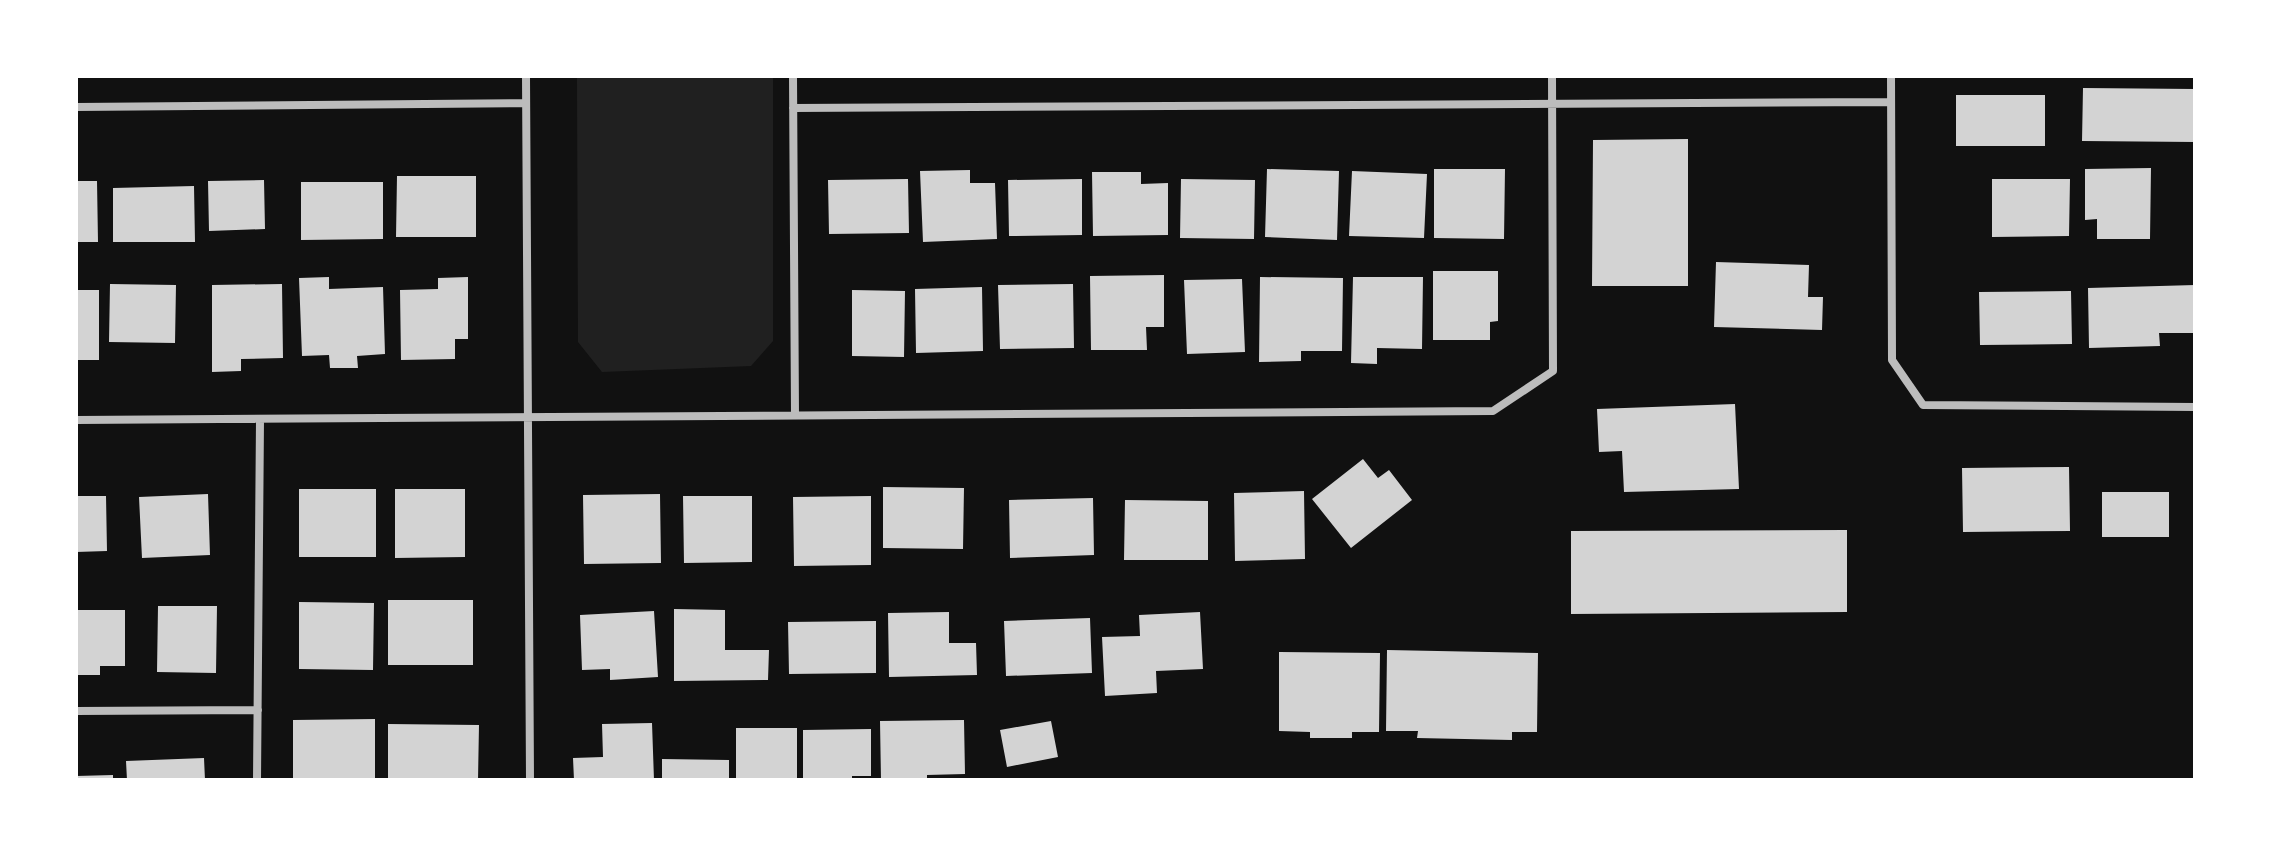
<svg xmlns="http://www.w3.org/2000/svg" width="2271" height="856" font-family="'Asap Condensed',sans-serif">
	<rect width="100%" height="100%" fill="#111"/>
	<!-- green -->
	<path fill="#202020" d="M 577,76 L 773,76 L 773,341 L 751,366 L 602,372 L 578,342 Z"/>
	<!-- building -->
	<path fill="#d3d3d3" d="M 2083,88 L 2195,89 L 2195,142 L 2082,141 Z
		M 1956,95 L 2045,95 L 2045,146 L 1956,146 Z
		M 1688,139 L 1688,286 L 1592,286 L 1593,140 Z
		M 2151,168 L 2150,239 L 2097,239 L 2097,219 L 2085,220 L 2085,169 Z
		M 1267,169 L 1339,171 L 1337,240 L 1265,237 Z
		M 1434,169 L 1505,169 L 1504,239 L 1434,238 Z
		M 970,170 L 970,183 L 995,183 L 997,239 L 923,242 L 920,171 Z
		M 1352,171 L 1427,174 L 1424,238 L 1349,236 Z
		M 1092,172 L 1141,172 L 1141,184 L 1168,183 L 1168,235 L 1093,236 Z
		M 397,176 L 476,176 L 476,237 L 396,237 Z
		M 908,179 L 909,233 L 829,234 L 828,180 Z
		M 1082,179 L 1082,235 L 1009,236 L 1008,180 Z
		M 1181,179 L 1255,180 L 1254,239 L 1180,238 Z
		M 1992,179 L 2070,179 L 2069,236 L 1992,237 Z
		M 264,180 L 265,229 L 209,231 L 208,181 Z
		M 76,181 L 97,181 L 98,242 L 76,242 Z
		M 301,182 L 383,182 L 383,239 L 301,240 Z
		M 194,186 L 195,242 L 113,242 L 113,188 Z
		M 1716,262 L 1809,265 L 1808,297 L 1823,297 L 1822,330 L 1714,327 Z
		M 1433,271 L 1498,271 L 1498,321 L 1490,322 L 1490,340 L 1433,340 Z
		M 1164,275 L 1164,327 L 1146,327 L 1147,350 L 1091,350 L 1090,276 Z
		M 329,277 L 329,289 L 383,287 L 385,354 L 357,356 L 358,368 L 330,368 L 329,355 L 302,356 L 299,278 Z
		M 468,277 L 468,339 L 455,339 L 455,359 L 401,360 L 400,290 L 438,289 L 438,278 Z
		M 1260,277 L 1343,278 L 1342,351 L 1301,351 L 1301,361 L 1259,362 Z
		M 1353,277 L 1423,277 L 1422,349 L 1377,348 L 1377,364 L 1351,363 Z
		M 1242,279 L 1245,352 L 1187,354 L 1184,280 Z
		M 110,284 L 176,285 L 175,343 L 109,342 Z
		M 282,284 L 283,358 L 241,359 L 241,371 L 212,372 L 212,285 Z
		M 1073,284 L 1074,348 L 1000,349 L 998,285 Z
		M 2195,285 L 2195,333 L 2159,333 L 2160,346 L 2089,348 L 2088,288 Z
		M 982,287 L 983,351 L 916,353 L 915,289 Z
		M 76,290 L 99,290 L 99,360 L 76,360 Z
		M 852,290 L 905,291 L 904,357 L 852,356 Z
		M 2071,291 L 2072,344 L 1980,345 L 1979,292 Z
		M 1735,404 L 1739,489 L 1624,492 L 1622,451 L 1599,452 L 1597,409 Z
		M 1363,459 L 1378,478 L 1389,470 L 1412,500 L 1351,548 L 1312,499 Z
		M 2069,467 L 2070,531 L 1963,532 L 1962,468 Z
		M 883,487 L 964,488 L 963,549 L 883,548 Z
		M 299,489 L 376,489 L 376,557 L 299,557 Z
		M 395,489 L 465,489 L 465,557 L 395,558 Z
		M 1304,491 L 1305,559 L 1235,561 L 1234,493 Z
		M 2102,492 L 2169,492 L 2169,537 L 2102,537 Z
		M 208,494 L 210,555 L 142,558 L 139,497 Z
		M 660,494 L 661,563 L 584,564 L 583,495 Z
		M 76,496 L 106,496 L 107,551 L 76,552 Z
		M 683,496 L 752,496 L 752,562 L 684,563 Z
		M 871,496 L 871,565 L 794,566 L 793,497 Z
		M 1093,498 L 1094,555 L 1010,558 L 1009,500 Z
		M 1125,500 L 1208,501 L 1208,560 L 1124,560 Z
		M 1847,530 L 1847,612 L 1571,614 L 1571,531 Z
		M 388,600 L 473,600 L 473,665 L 388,665 Z
		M 299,602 L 374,603 L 373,670 L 299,669 Z
		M 158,606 L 217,606 L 216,673 L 157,672 Z
		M 674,609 L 725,610 L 725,650 L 769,650 L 768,680 L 674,681 Z
		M 76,610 L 125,610 L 125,666 L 100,666 L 100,675 L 76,675 Z
		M 654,611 L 658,677 L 610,680 L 610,669 L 582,670 L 580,615 Z
		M 949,612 L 949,643 L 976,643 L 977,675 L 889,677 L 888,613 Z
		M 1200,612 L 1203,669 L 1156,671 L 1157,693 L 1105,696 L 1102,637 L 1140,636 L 1139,615 Z
		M 1090,618 L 1092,673 L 1006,676 L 1004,621 Z
		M 876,621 L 876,673 L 789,674 L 788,622 Z
		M 1387,650 L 1538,653 L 1537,732 L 1512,732 L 1512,740 L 1417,738 L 1418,731 L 1386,731 Z
		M 1279,652 L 1380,653 L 1379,732 L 1352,732 L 1352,738 L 1310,738 L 1310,732 L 1279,731 Z
		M 375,719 L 375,779 L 293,779 L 293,720 Z
		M 964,720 L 965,774 L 927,775 L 927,780 L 881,780 L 880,721 Z
		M 1051,721 L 1058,757 L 1007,767 L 1000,730 Z
		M 652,723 L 654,780 L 574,780 L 573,758 L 603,757 L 602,724 Z
		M 388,724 L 479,725 L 478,780 L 388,780 Z
		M 736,728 L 797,728 L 797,780 L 736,780 Z
		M 871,729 L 871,776 L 852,776 L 852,780 L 803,780 L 803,730 Z
		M 204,758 L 205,780 L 127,780 L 126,761 Z
		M 662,759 L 729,760 L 729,780 L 662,780 Z
		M 113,775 L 113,780 L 76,780 L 76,776 Z"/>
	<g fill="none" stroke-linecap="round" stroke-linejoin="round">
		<!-- minor -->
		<path stroke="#bcbcbc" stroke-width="8" d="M 526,76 L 530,780
			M 793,76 L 795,415
			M 1891,76 L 1892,360 L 1923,405 L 2195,407
			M 76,107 L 526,103
			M 793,108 L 1891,102
			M 76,420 L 1493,411 L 1553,371 L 1552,76
			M 76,711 L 258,710
			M 257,780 L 260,420"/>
	</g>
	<!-- border -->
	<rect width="2271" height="856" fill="none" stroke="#ffffff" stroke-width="156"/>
</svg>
